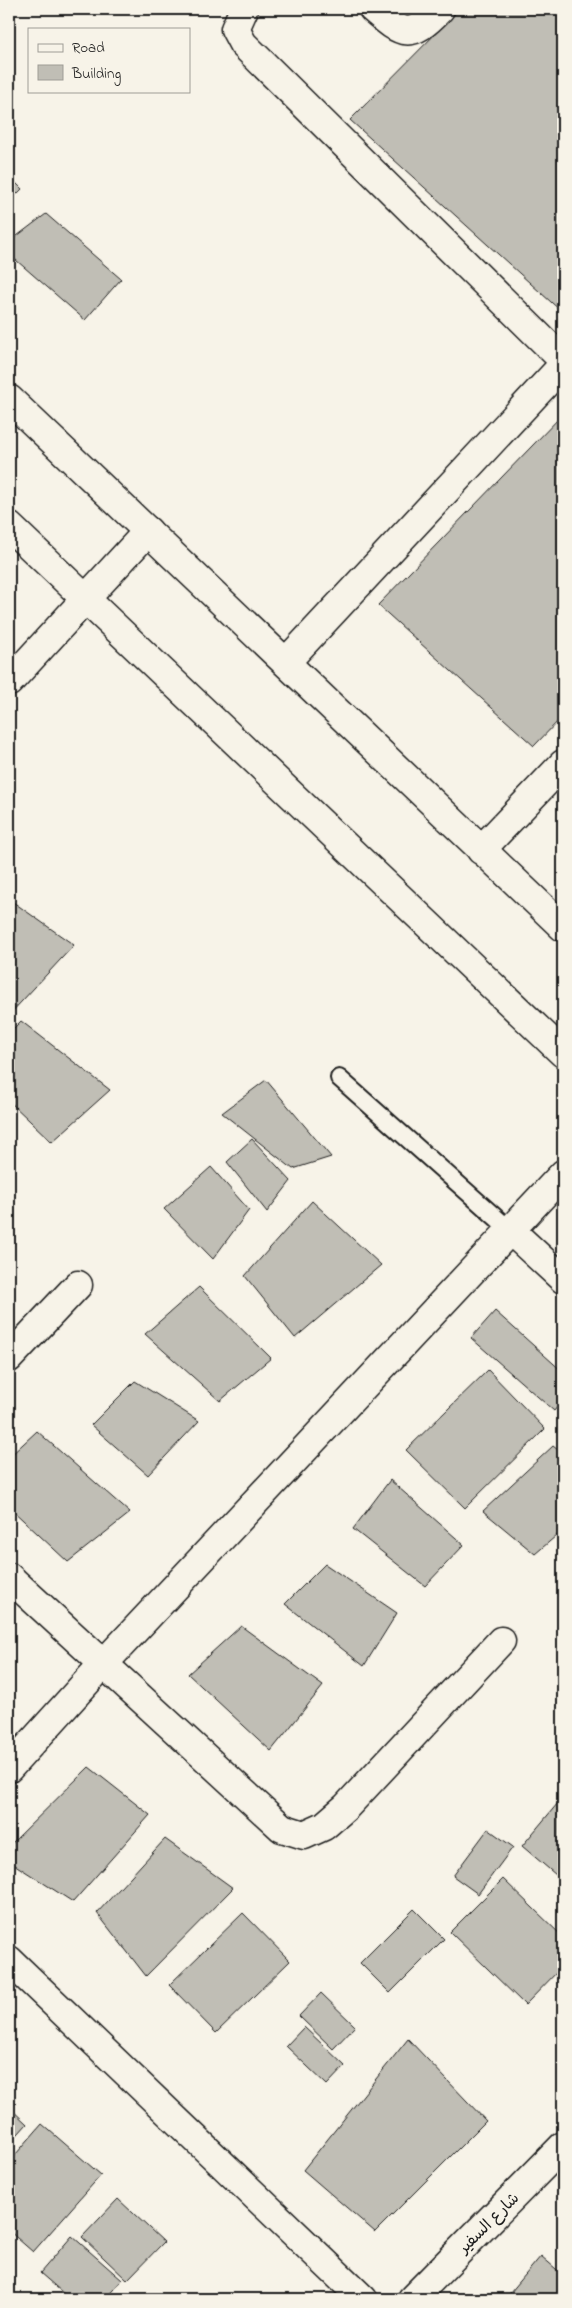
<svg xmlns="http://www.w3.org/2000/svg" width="572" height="2308" font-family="'Indie Flower','Playpen Sans Arabic',sans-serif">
	<rect width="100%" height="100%" fill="#f7f3e8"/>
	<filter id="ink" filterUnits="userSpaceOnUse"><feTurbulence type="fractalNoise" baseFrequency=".02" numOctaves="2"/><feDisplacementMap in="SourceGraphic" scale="10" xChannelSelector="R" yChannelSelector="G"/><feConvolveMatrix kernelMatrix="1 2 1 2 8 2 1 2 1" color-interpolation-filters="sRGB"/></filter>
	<g filter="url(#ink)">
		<!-- building -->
		<path fill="#c0beb5" stroke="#1c1c1c" d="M 460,9 L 563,9 L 562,312 L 350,120 Z
			M 9,176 L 22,189 L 9,202 Z
			M 46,214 L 121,279 L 85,320 L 9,254 L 9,242 Z
			M 563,414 L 563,716 L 534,746 L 378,605 Z
			M 13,902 L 74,945 L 9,1015 L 9,906 Z
			M 21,1021 L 110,1090 L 52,1142 L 9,1101 L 9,1033 Z
			M 266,1080 L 331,1157 L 293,1169 L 222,1113 Z
			M 252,1139 L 291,1181 L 267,1212 L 227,1162 Z
			M 211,1167 L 249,1210 L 213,1259 L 164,1209 Z
			M 312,1201 L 381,1265 L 295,1338 L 245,1276 Z
			M 199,1287 L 271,1358 L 220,1401 L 145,1334 Z
			M 495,1311 L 563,1372 L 563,1400 L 554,1411 L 471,1338 Z
			M 488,1370 L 545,1429 L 465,1508 L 406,1450 Z
			M 135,1381 L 199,1421 L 148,1475 L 91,1425 Z
			M 37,1431 L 130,1513 L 68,1562 L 9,1507 L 9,1457 Z
			M 553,1446 L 563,1454 L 563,1530 L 535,1554 L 483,1511 Z
			M 390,1480 L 464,1545 L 425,1586 L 353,1529 Z
			M 325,1564 L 397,1613 L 364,1666 L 285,1604 Z
			M 241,1626 L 323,1686 L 271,1751 L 188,1674 Z
			M 89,1767 L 150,1815 L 73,1902 L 9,1861 L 9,1846 Z
			M 563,1797 L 563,1881 L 522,1846 Z
			M 488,1829 L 513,1847 L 478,1894 L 453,1876 Z
			M 165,1839 L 233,1888 L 146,1976 L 97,1913 Z
			M 503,1879 L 563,1937 L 563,1966 L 525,2005 L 450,1932 Z
			M 414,1909 L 444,1939 L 390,1993 L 360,1963 Z
			M 243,1913 L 290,1961 L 216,2033 L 169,1985 Z
			M 321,1993 L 355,2026 L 333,2049 L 299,2016 Z
			M 304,2027 L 345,2066 L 327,2085 L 286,2046 Z
			M 408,2039 L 486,2121 L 375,2232 L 303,2170 Z
			M 9,2107 L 27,2124 L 9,2144 Z
			M 42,2124 L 101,2175 L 33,2252 L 9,2231 L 9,2162 Z
			M 118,2199 L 164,2242 L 127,2280 L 82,2237 Z
			M 72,2236 L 122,2280 L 105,2299 L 70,2299 L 40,2273 Z
			M 541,2256 L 563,2275 L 563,2299 L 505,2299 Z"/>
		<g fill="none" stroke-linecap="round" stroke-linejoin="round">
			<defs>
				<path id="service" d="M 339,1078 L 510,1230"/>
				<path id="minor" d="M 244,9 L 235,29 L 243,44 L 563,360
					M 373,9 C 403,35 410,40 440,9
					M 286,662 L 563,365
					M 9,682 L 148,531
					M 481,850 L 563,764
					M 510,1230 L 563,1279
					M 9,1358 L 78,1285
					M 9,1577 L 282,1828 L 304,1835 L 324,1826 L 346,1807 L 501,1641
					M 9,1768 L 104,1663 L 563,1174
					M 9,1960 L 363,2299
					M 412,2299 L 563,2146"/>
				<path id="primary" d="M 9,399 L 563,927
					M 9,526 L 563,1053"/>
			</defs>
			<!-- service casing -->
			<use href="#service" stroke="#1c1c1c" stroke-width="20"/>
			<!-- minor casing -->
			<use href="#minor" stroke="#1c1c1c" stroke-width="31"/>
			<!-- primary casing -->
			<use href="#primary" stroke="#1c1c1c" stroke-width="31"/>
			<!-- service -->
			<use href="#service" stroke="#f7f3e8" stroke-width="16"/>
			<!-- minor -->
			<use href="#minor" stroke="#f7f3e8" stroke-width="28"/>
			<!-- primary -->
			<use href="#primary" stroke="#f7f3e8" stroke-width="28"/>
		</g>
	</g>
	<g text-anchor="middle" stroke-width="4" stroke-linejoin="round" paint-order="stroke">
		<!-- street labels -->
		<g font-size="16" fill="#1c1c1c" stroke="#f7f3e8">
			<text transform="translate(488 2222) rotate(-45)" y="6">شارع السفير</text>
		</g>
	</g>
	<!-- margin -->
	<rect width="572" height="2308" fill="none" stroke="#f7f3e8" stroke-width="30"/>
	<rect x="15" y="15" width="542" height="2278" fill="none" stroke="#1c1c1c" stroke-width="2" filter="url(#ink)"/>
	<!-- legend -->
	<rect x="28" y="28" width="162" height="65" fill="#f7f3e8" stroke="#9f9d96"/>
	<rect x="38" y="44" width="25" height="8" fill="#f7f3e8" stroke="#9f9d96"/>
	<text x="72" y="52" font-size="15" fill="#1c1c1c">Road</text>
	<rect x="38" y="65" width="25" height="15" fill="#c0beb5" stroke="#9f9d96"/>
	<text x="72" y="78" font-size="15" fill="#1c1c1c">Building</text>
</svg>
